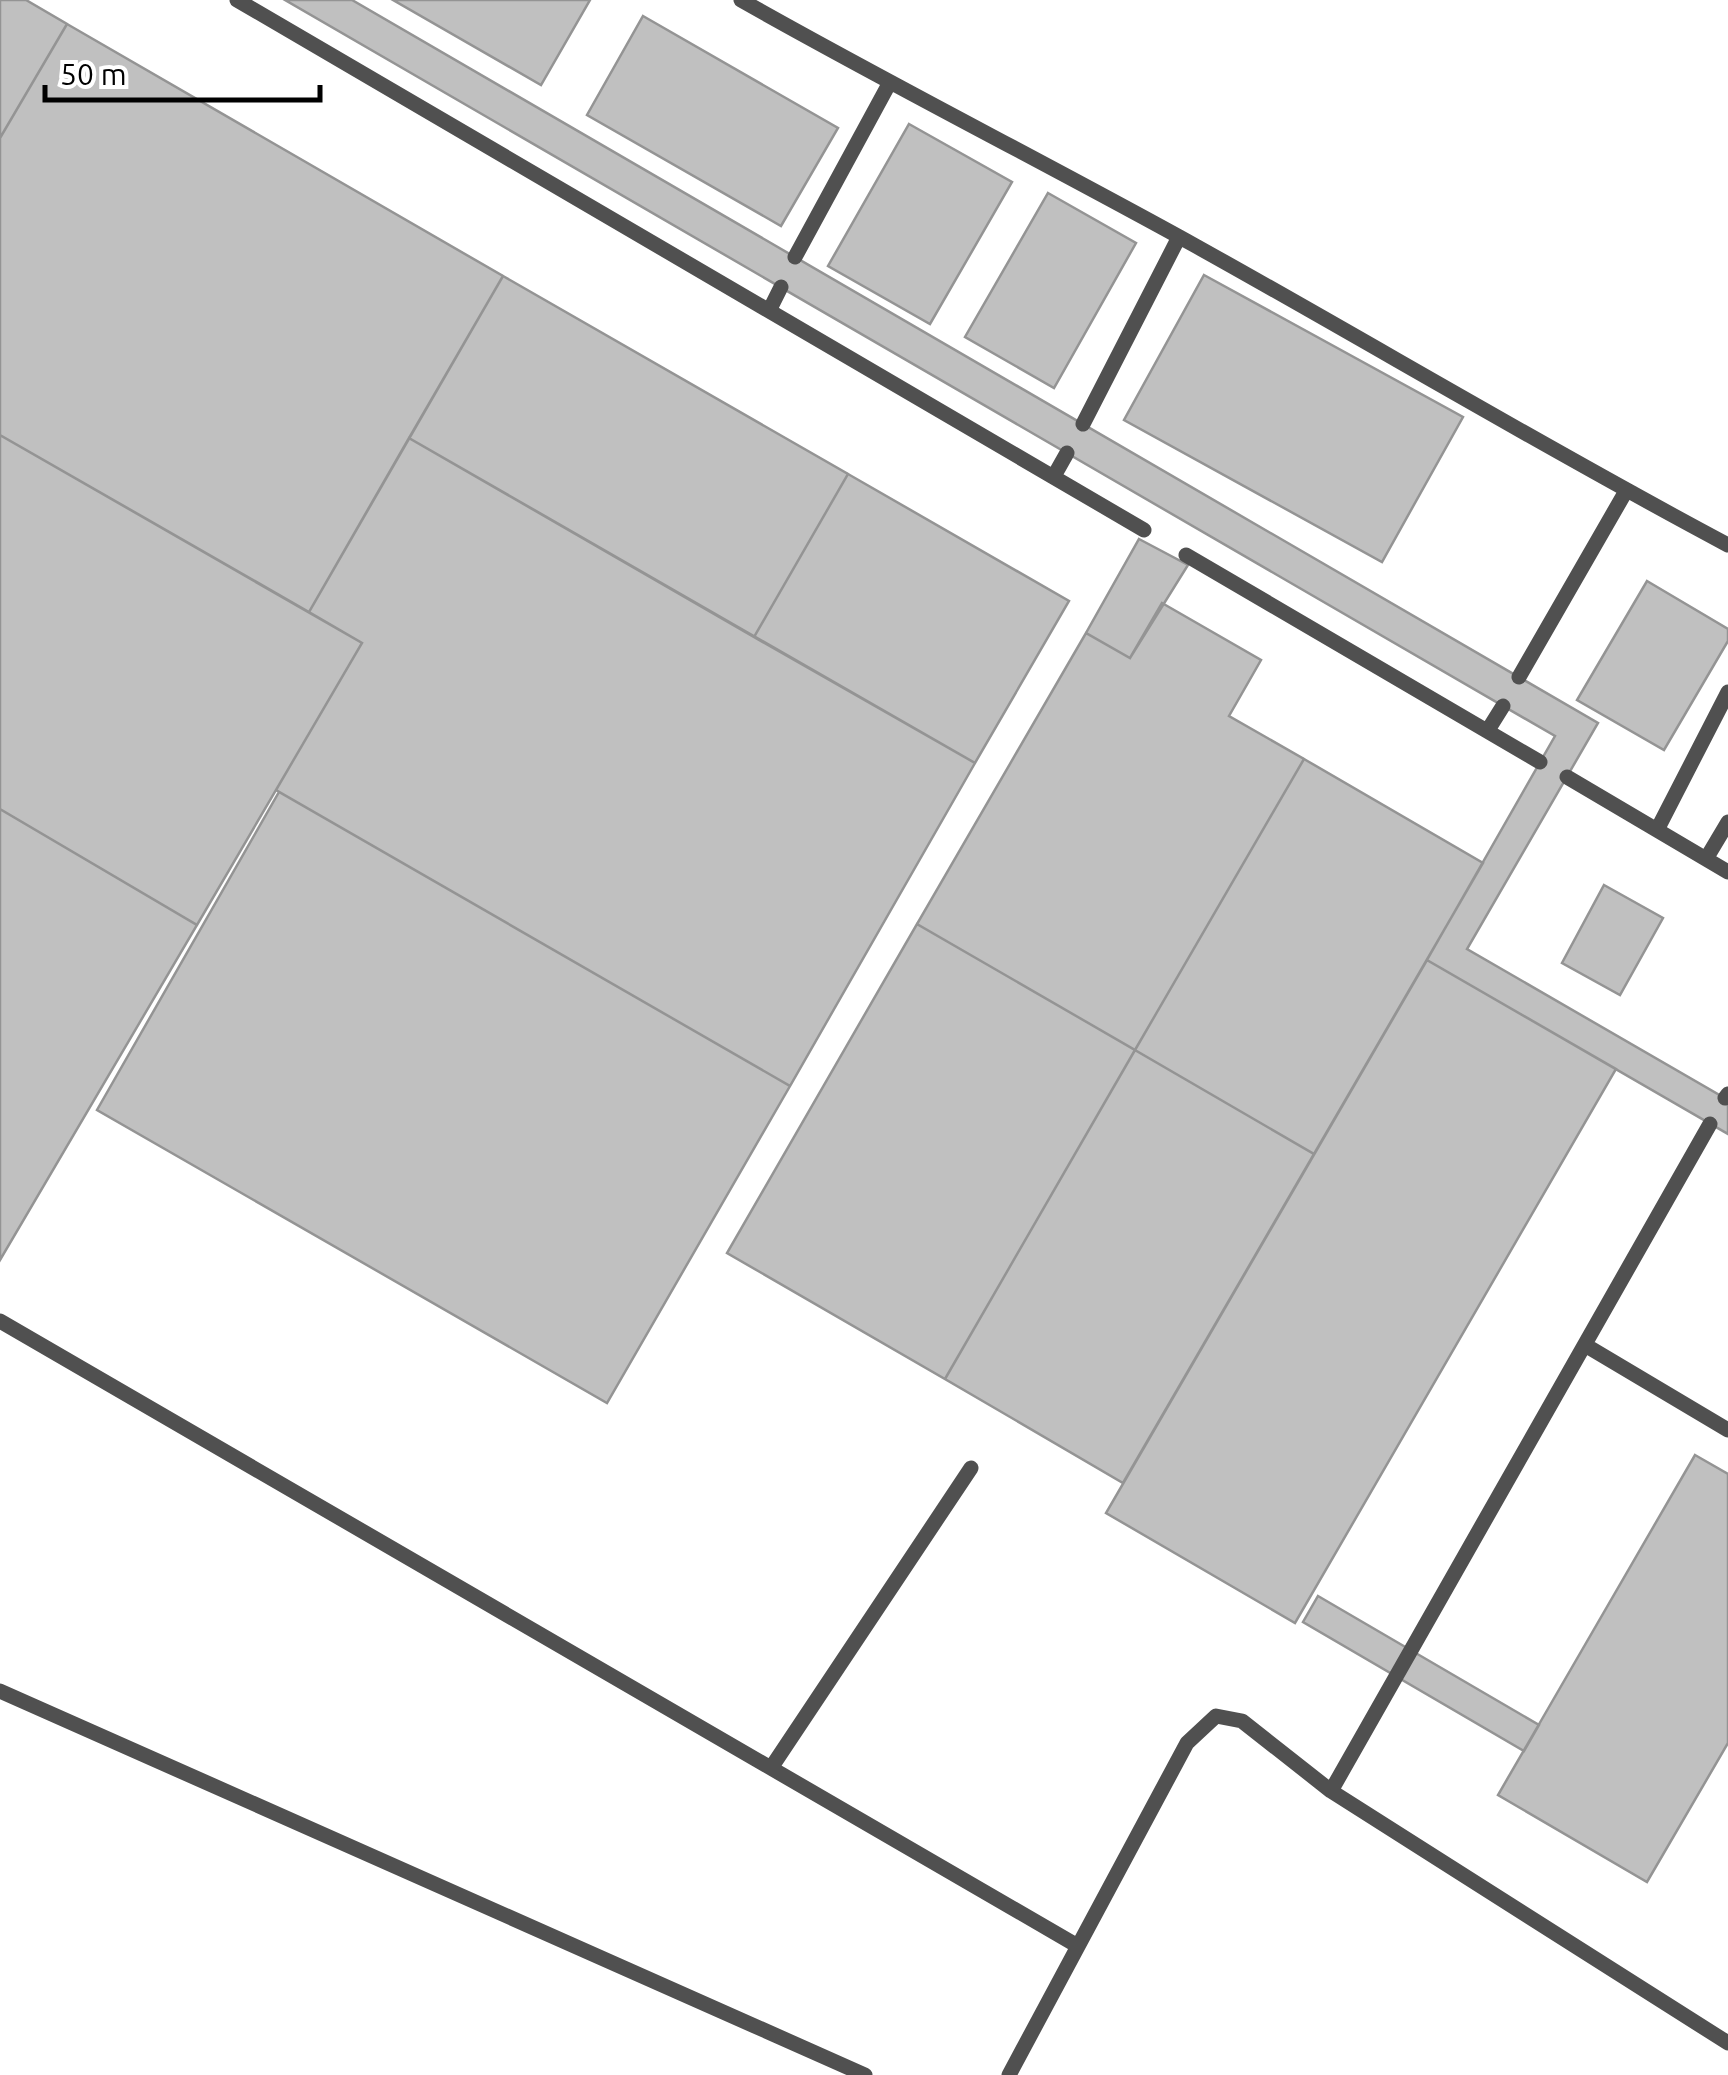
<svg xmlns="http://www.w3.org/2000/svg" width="1728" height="2075" font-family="Ubuntu,sans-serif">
	<rect width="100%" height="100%" fill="#fff"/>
	<!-- building -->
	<path fill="#c0c0c0" stroke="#949494" stroke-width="2.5" d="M 0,0 L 26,0 L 67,24 L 0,138 Z
		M 285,0 L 352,0 L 1598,723 L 1467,949 L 1728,1100 L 1728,1134 L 1427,960 L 1555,736 Z
		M 393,0 L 590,0 L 541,85 Z
		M 643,16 L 838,128 L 781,226 L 587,115 Z
		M 67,24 L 503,276 L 309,612 L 0,435 L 0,138 Z
		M 909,124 L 1012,182 L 930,324 L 828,266 Z
		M 1048,193 L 1136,243 L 1054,388 L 965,337 Z
		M 1204,275 L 1463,417 L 1382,562 L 1124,420 Z
		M 503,276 L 848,474 L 754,637 L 409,438 Z
		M 0,435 L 362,643 L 197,925 L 0,809 Z
		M 409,438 L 975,763 L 790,1086 L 276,790 L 362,643 L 309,612 Z
		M 848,474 L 1069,601 L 975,763 L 754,637 Z
		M 1139,539 L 1188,565 L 1130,658 L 1086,633 Z
		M 1647,581 L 1728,629 L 1728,641 L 1664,750 L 1577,700 Z
		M 1162,603 L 1261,660 L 1229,716 L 1304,759 L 1135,1050 L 917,924 L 1086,633 L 1130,658 Z
		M 1304,759 L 1483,863 L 1314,1154 L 1135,1050 Z
		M 279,792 L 790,1086 L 607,1403 L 97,1110 Z
		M 0,809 L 197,925 L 0,1260 Z
		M 1604,885 L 1663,918 L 1620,995 L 1562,963 Z
		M 917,924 L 1135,1050 L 945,1379 L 727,1253 Z
		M 1427,960 L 1616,1069 L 1295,1623 L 1106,1513 Z
		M 1135,1050 L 1314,1154 L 1123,1483 L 945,1379 Z
		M 1695,1455 L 1728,1474 L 1728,1743 L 1647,1882 L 1498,1795 Z
		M 1318,1596 L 1539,1725 L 1524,1751 L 1303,1622 Z"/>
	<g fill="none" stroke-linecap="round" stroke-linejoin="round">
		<!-- lane -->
		<path stroke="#505050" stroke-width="15" d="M 237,0 L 1144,530
			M 741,0 C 891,85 1044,162 1194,245 C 1372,344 1547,449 1728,545
			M 795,257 L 889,84
			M 770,309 L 781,287
			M 1083,424 L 1179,237
			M 1054,476 L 1067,453
			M 1186,555 L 1540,762
			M 1519,677 L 1626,491
			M 1488,730 L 1503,706
			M 1567,777 L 1728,872
			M 1657,830 L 1728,692
			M 1706,859 L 1728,822
			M 1725,1098 L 1728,1094
			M 0,1321 L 1076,1945
			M 1585,1345 L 1728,1430
			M 0,1691 L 865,2075
			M 771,1768 L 971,1468
			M 1331,1791 L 1710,1124
			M 1009,2075 L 1187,1743 L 1216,1716 L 1242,1721 L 1331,1791 L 1728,2043"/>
	</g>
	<!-- scale -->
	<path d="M45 85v15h275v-15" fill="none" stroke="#000000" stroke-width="5"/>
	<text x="60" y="85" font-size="30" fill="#000000" stroke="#ffffff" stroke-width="8" paint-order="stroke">50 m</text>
</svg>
